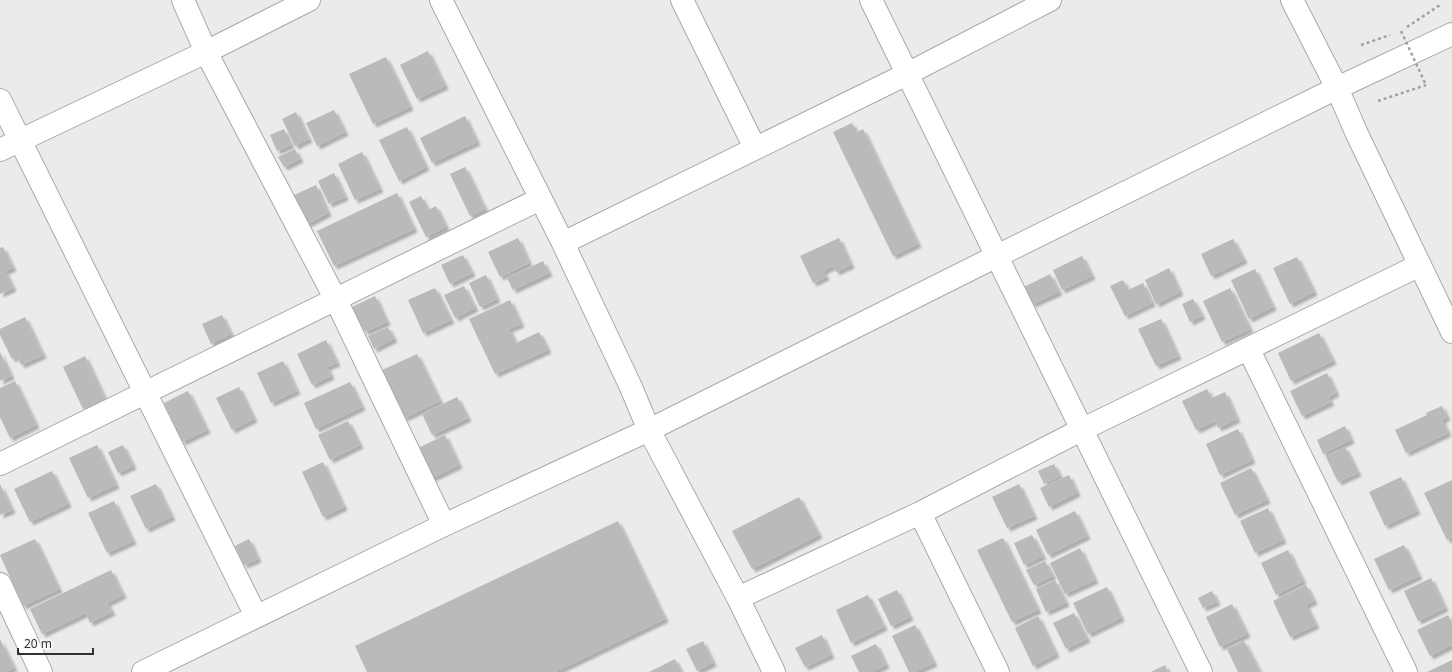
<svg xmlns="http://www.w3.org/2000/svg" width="1452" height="672" font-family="'Noto Sans',sans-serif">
	<defs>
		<filter id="shadow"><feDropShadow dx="3.5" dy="3.5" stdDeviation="1" flood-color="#0004"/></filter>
	</defs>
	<rect width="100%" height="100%" fill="#e9ece8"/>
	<!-- building -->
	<path fill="#b8bbb7" filter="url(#shadow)" d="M 428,51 L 445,86 L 417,99 L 400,65 Z
		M 386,57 L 410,107 L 373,124 L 349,74 Z
		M 334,110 L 345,132 L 317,146 L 306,123 Z
		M 296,112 L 309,139 L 295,146 L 282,119 Z
		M 465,116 L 477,142 L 432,163 L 420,138 Z
		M 852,123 L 857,132 L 863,129 L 918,244 L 893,256 L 833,132 Z
		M 407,127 L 426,167 L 399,181 L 379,140 Z
		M 284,129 L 291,145 L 277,151 L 270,135 Z
		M 295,149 L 300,159 L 284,167 L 278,157 Z
		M 362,152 L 380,189 L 355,200 L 338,164 Z
		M 465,167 L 485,209 L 470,216 L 450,174 Z
		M 334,173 L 345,197 L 329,204 L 318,181 Z
		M 316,185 L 328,213 L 307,224 L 294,195 Z
		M 397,193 L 414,229 L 334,266 L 317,231 Z
		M 421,196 L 428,210 L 436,206 L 446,227 L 426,237 L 409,202 Z
		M 518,238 L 529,263 L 500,277 L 488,252 Z
		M 839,238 L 851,265 L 836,272 L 833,266 L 823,271 L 826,277 L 813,283 L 800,256 Z
		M 1233,239 L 1244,260 L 1211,276 L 1201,254 Z
		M 3,247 L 13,268 L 5,271 L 13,288 L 0,294 L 0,248 Z
		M 463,255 L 472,273 L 450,284 L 441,265 Z
		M 1082,256 L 1092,276 L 1062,290 L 1053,270 Z
		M 1297,257 L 1314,292 L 1290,304 L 1273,268 Z
		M 543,261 L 549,273 L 513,290 L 507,278 Z
		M 1169,268 L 1180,292 L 1156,304 L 1145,280 Z
		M 1255,269 L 1273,307 L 1249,319 L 1231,280 Z
		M 1050,274 L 1059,292 L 1032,304 L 1024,287 Z
		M 486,275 L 497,299 L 480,307 L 469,283 Z
		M 1123,280 L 1128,290 L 1143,283 L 1152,303 L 1125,316 L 1110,286 Z
		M 464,286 L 475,308 L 455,318 L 444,295 Z
		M 435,288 L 451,320 L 423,333 L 408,300 Z
		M 1230,288 L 1250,329 L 1222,342 L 1203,301 Z
		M 375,296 L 387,322 L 365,332 L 352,307 Z
		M 1193,299 L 1202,316 L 1190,322 L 1182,304 Z
		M 510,300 L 521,324 L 509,329 L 516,343 L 539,332 L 548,350 L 495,374 L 469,319 Z
		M 222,315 L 231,334 L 211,344 L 202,324 Z
		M 25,317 L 43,355 L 21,365 L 17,356 L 12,359 L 0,335 L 0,329 Z
		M 1161,319 L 1178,356 L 1156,366 L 1138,329 Z
		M 388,327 L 394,339 L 374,349 L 368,336 Z
		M 1319,333 L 1333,361 L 1291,381 L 1278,353 Z
		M 326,340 L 337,363 L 327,367 L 331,376 L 312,385 L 297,354 Z
		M 0,352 L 11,376 L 0,381 Z
		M 417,354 L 440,401 L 404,418 L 382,370 Z
		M 85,356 L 105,399 L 83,409 L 63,367 Z
		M 283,361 L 297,391 L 271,403 L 257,373 Z
		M 1327,373 L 1336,393 L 1328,397 L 1331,402 L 1302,416 L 1290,391 Z
		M 15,381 L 36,425 L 10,438 L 0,417 L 0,388 Z
		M 350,382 L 362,407 L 316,429 L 304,403 Z
		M 239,387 L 254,419 L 232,430 L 216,398 Z
		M 1207,389 L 1212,398 L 1225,392 L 1237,419 L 1218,428 L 1215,421 L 1196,430 L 1182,401 Z
		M 188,391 L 207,430 L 182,442 L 164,403 Z
		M 457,397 L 468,418 L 432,435 L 422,414 Z
		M 1442,406 L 1447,417 L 1442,420 L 1448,433 L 1406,453 L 1395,430 L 1427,415 L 1426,413 Z
		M 348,421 L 360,445 L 330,460 L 318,435 Z
		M 1345,426 L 1351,440 L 1323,454 L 1317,440 Z
		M 1238,429 L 1252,460 L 1220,475 L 1206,444 Z
		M 445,435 L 459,465 L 430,479 L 416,449 Z
		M 97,445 L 116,485 L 88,498 L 69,458 Z
		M 123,445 L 133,466 L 118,473 L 108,452 Z
		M 1345,447 L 1358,473 L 1338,482 L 1326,457 Z
		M 323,462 L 344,507 L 323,517 L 302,472 Z
		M 1054,464 L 1060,476 L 1044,484 L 1038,471 Z
		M 1251,468 L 1267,500 L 1235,515 L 1220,483 Z
		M 52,471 L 68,504 L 30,522 L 14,489 Z
		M 1069,475 L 1077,493 L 1049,507 L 1040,488 Z
		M 1401,477 L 1417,511 L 1385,526 L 1369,492 Z
		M 1452,480 L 1452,537 L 1447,540 L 1424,493 Z
		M 0,484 L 12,510 L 0,515 Z
		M 156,484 L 172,517 L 146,529 L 130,496 Z
		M 1019,484 L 1034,516 L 1007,528 L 992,497 Z
		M 799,497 L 819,535 L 752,569 L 732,531 Z
		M 114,501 L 133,541 L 107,553 L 88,513 Z
		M 1268,508 L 1283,540 L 1255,553 L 1240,521 Z
		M 1075,511 L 1087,536 L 1048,555 L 1036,530 Z
		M 618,521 L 665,619 L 555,672 L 367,672 L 355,646 Z
		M 1032,535 L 1043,556 L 1024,565 L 1014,543 Z
		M 1003,538 L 1038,610 L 1012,622 L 977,550 Z
		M 35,539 L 59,589 L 23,606 L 0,555 Z
		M 249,539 L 258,559 L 244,565 L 235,546 Z
		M 1404,545 L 1419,576 L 1389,590 L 1374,559 Z
		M 1080,548 L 1095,580 L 1065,594 L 1050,563 Z
		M 1288,550 L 1303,581 L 1276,595 L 1261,563 Z
		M 1045,561 L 1053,576 L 1034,585 L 1026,570 Z
		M 111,570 L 123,595 L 107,603 L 112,612 L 90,623 L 86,613 L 42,634 L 30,609 Z
		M 1431,578 L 1445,608 L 1418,621 L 1404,591 Z
		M 1055,580 L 1066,603 L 1046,612 L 1036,589 Z
		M 1306,585 L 1314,601 L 1306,605 L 1316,625 L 1290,637 L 1273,601 Z
		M 1107,587 L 1121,618 L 1088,634 L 1073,603 Z
		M 897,590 L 910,617 L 891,626 L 878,599 Z
		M 1212,591 L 1217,602 L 1203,608 L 1198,598 Z
		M 868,595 L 884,627 L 851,643 L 836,610 Z
		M 1232,604 L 1247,634 L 1220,647 L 1206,617 Z
		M 1074,613 L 1087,639 L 1066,649 L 1053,623 Z
		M 1448,615 L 1452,623 L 1452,645 L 1430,656 L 1417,630 Z
		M 1038,616 L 1056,654 L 1033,666 L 1015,628 Z
		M 915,625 L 934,663 L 914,672 L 909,672 L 892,636 Z
		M 822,635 L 831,655 L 805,667 L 795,648 Z
		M 0,639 L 14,668 L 6,672 L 0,672 Z
		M 703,641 L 713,663 L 697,671 L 686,649 Z
		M 1244,641 L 1260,672 L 1238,672 L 1227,649 Z
		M 876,644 L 886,665 L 872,672 L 859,672 L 851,656 Z
		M 675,659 L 681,672 L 649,672 Z
		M 1452,660 L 1452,672 L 1427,672 Z
		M 1165,665 L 1168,672 L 1151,672 Z"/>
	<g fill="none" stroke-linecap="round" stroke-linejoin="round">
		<defs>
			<path id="minor" d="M 183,0 L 206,52 L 336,300 L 444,525
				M 441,0 L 563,243 L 630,385 L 649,430 L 738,598 L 774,672
				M 682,0 L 755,148
				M 871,0 L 1201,672
				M 1292,0 L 1337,88 L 1357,134 L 1452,332
				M 0,100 L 256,616
				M 0,150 L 206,52 L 309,0
				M 563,243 L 907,74 L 1050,0
				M 1249,350 L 1406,672
				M 0,464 L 540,199
				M 920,513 L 998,672
				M 0,584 L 41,672
				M 738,598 L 920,513 L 1081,430 L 1420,265
				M 143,672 L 444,525 L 649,430 L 997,256 L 1337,88 L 1452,34"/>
		</defs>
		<!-- minor casing -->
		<use href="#minor" stroke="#a7aaa6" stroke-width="24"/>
		<!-- path -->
		<path stroke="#9fa29f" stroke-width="2.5" stroke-dasharray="3 3" stroke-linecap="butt" d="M 1407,27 L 1440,5
			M 1361,45 L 1390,35
			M 1378,101 L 1426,85"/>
		<!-- minor -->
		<use href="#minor" stroke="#fff" stroke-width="22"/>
		<!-- path-bridge -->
		<path stroke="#9fa29f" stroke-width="2.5" stroke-dasharray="3 3" stroke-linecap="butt" d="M 1401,31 L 1426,85"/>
	</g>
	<!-- scale -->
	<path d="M18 648v6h75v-6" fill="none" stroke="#313231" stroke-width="2"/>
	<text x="24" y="648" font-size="12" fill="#313231" stroke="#f6f9f5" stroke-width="3" paint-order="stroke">20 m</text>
</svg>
